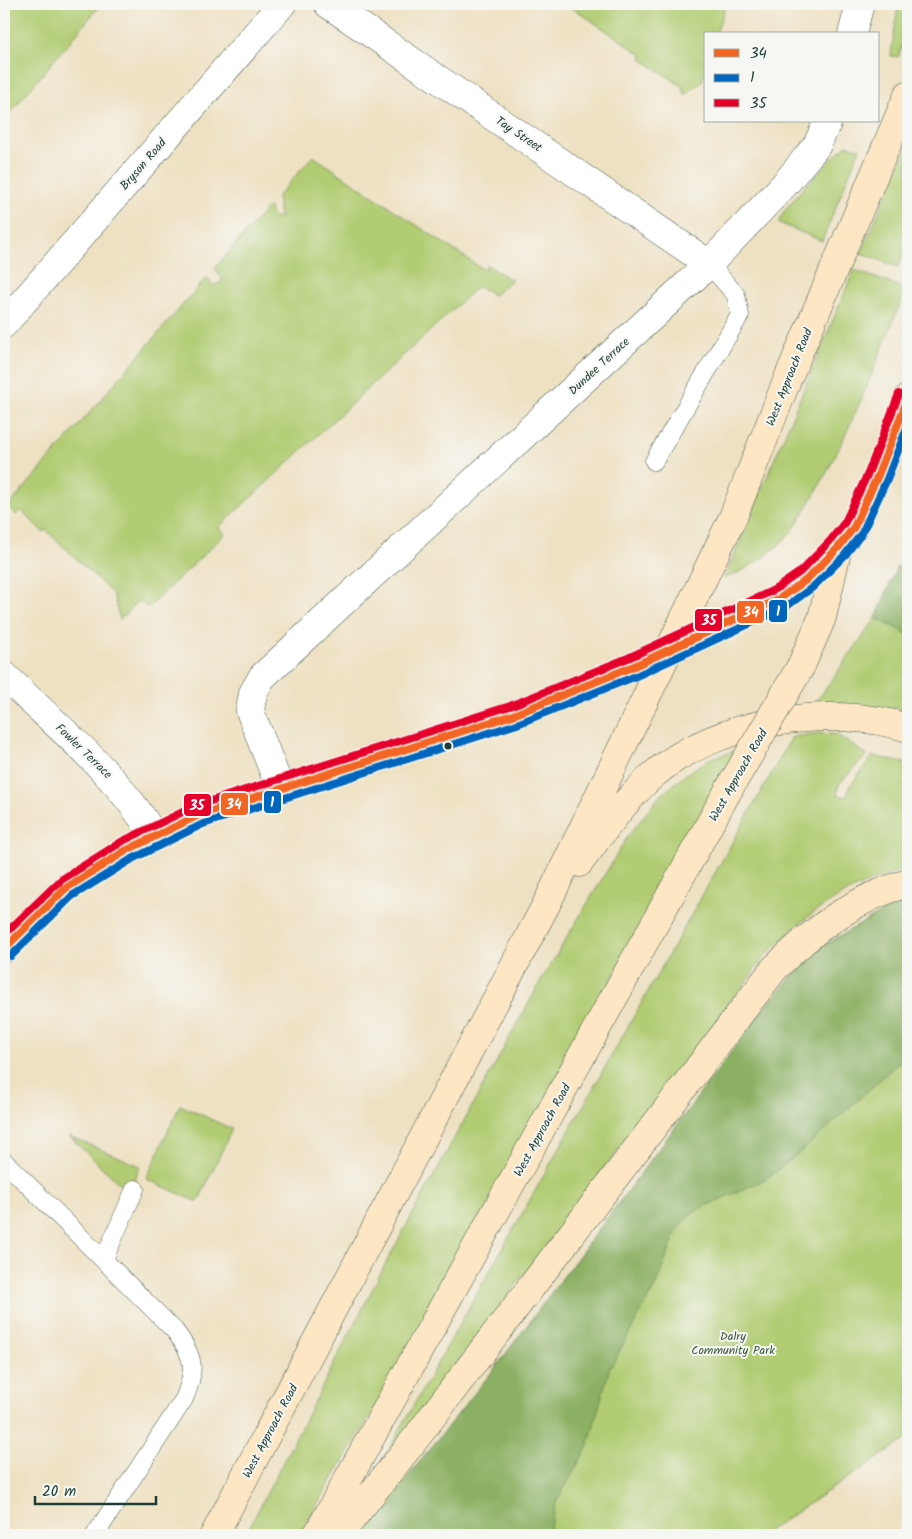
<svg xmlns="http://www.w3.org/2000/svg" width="912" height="1539" font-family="Kalam,sans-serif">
	<rect width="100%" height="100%" fill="#f6f6f2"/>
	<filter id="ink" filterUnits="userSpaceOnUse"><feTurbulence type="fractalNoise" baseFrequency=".02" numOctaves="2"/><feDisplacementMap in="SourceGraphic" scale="10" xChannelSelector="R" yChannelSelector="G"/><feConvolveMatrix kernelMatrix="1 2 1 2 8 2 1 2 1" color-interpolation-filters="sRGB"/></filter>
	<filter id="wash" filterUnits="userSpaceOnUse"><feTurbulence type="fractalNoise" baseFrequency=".0096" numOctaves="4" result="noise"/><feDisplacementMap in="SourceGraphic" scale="20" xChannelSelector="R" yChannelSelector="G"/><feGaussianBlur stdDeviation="1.12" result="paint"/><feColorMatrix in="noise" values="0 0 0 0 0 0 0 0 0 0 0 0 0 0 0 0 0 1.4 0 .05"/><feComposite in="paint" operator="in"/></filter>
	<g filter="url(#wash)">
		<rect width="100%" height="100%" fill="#eee1c2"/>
		<!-- green -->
		<path fill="#b1cc72" stroke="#688453" d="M 4,4 L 91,4 L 98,8 L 4,120 Z
			M 567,4 L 726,4 L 716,34 L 706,34 L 706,68 L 702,81 L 685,95 L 682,86 L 641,59 L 642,55 Z
			M 898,4 L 908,4 L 908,31 L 898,57 L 891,56 Z
			M 908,144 L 908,240 L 898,267 L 861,253 Z
			M 846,145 L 860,148 L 822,241 L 779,223 C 778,210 834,157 846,145 Z
			M 313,156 L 484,270 L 487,265 L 512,280 L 493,295 L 486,290 L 477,287 L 219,527 L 225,534 L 148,608 L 139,600 L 120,620 L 113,594 L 46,530 L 43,532 L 21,510 L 16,515 L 8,507 L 207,277 L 213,286 L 223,281 L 215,268 L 269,206 L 273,218 L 280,218 L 277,197 Z
			M 854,270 L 906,289 C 877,360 851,432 812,499 C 803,514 795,529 782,542 C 765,558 746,570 724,579 Z
			M 876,618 L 908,634 L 908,711 L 899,708 L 814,705 Z
			M 818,733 L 836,734 L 867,755 L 839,784 L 837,795 L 847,797 L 849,787 L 873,756 L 908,764 L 908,868 C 846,888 809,909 764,958 L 381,1463 L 792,737 Z
			M 735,751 L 728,768 L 404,1359 L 299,1535 L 251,1535 L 247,1532 L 388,1259 L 542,979 L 628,836 L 659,797 L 686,774 L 711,758 Z
			M 908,902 L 908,1438 L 762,1535 L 361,1535 L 499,1363 L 765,1007 L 814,951 L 892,906 Z
			M 180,1105 L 232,1129 L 198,1202 L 146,1179 Z
			M 69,1136 L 140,1166 L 129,1193 Z"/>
		<!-- forest -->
		<path fill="#8cb064" stroke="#56764c" d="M 897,566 L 908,573 L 908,634 L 876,618 Z
			M 908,902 L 908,1054 L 804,1149 L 766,1179 L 696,1210 L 678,1228 L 656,1285 L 609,1370 L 588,1446 L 556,1503 L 548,1535 L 361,1535 L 499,1363 L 765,1007 L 814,951 L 892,906 Z"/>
	</g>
	<g filter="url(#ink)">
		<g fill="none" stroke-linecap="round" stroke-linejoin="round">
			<defs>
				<path id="lane" d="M 654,461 L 740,315 L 736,295 L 709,264
					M 4,1161 L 174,1330 C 194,1355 197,1369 184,1399 L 95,1535
					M 104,1259 L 135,1189"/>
				<path id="street" d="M 328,4 L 709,264
					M 852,34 L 860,4
					M 4,324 L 282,4
					M 4,675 C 56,726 116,772 154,836
					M 280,788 L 250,711 L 253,693 L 262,677 L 709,264 L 785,184 L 817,145 L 828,121"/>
				<path id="secondary" d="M 779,599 L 806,580 L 838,548 L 854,527 L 878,475 L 908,398
					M 801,666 L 822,618 L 838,548
					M 579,863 C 602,833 624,801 652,776 C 713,721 832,703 908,728
					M 4,949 L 66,888 L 127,850 L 199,815 L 513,715 L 632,667
					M 214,1535 L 548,901 L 733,517 L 788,378 L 908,95
					M 317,1535 L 729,789
					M 339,1535 L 419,1434 L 774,969 C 813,930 854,898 908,883"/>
			</defs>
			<!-- lane casing -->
			<use href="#lane" stroke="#3e5649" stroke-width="19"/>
			<!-- street casing -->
			<use href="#street" stroke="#3e5649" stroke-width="29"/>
			<!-- secondary casing -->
			<use href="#secondary" stroke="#3e5649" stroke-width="29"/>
			<!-- lane -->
			<use href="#lane" stroke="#fff" stroke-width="18"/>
			<!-- street -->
			<use href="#street" stroke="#fff" stroke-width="28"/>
			<!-- secondary -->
			<use href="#secondary" stroke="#fce6c4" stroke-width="28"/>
			<defs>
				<path id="secondary-bridge" d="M 632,667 L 779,599
					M 729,789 L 801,666"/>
			</defs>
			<!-- secondary-bridge casing -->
			<use href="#secondary-bridge" stroke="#3e5649" stroke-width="29" stroke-linecap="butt"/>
			<!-- secondary-bridge -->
			<use href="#secondary-bridge" stroke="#fce6c4" stroke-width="28"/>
			<defs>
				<path id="bus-1" d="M 4,949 L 66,888 L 127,850 L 199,815 L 513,715 L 632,667 L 779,599 L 806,580 L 838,548 L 854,527 L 878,475 L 908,398"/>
				<path id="bus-2" d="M 11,956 L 72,896 L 132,859 L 203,824 L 517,724 L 636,676 L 784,608 L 813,587 L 845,555 L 862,533 L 887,479 L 908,425"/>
				<path id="bus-3" d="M 4,935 L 61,880 L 123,841 L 195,806 L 510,706 L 628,658 L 774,590 L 800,572 L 830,541 L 845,522 L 869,471 L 899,394"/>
			</defs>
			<!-- bus-1 casing -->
			<use href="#bus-1" stroke="#f6f6f2" stroke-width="11"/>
			<!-- bus-2 casing -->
			<use href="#bus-2" stroke="#f6f6f2" stroke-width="11"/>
			<!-- bus-3 casing -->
			<use href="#bus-3" stroke="#f6f6f2" stroke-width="11"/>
			<!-- bus-1 -->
			<use href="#bus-1" stroke="#f26522" stroke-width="8"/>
			<!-- bus-2 -->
			<use href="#bus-2" stroke="#0065bd" stroke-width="8"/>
			<!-- bus-3 -->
			<use href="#bus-3" stroke="#e4002b" stroke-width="8"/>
		</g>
	</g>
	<!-- markers -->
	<circle fill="#1f3d34" stroke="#f6f6f2" stroke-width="2" cx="448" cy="746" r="4.5"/>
	<g text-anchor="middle" stroke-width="4" stroke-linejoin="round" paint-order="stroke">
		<!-- street labels -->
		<g font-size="12" fill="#1f3d34" stroke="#f6f6f2">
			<text transform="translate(519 134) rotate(34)" y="4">Tay Street</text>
			<text transform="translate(143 164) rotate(-49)" y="4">Bryson Road</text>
			<text transform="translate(599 366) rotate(-43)" y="4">Dundee Terrace</text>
			<text transform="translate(789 377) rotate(-68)" y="4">West Approach Road</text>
			<text transform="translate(84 751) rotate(44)" y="4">Fowler Terrace</text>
			<text transform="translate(738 775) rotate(-60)" y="4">West Approach Road</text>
			<text transform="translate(542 1130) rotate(-61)" y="4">West Approach Road</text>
			<text transform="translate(270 1431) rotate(-62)" y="4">West Approach Road</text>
		</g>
		<!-- park labels -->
		<g font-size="12" fill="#3c5a40" stroke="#f6f6f2">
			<text x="733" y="1340">Dalry<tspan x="733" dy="14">Community Park</tspan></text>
		</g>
	</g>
	<g stroke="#f6f6f2" stroke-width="2">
		<rect x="768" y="599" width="20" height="24" rx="5" fill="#0065bd"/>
		<rect x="736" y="600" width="29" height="24" rx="5" fill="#f26522"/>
		<rect x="694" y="608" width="29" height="24" rx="5" fill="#e4002b"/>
		<rect x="263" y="790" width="19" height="24" rx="5" fill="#0065bd"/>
		<rect x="220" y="792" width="29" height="24" rx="5" fill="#f26522"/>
		<rect x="183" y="793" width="29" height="24" rx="5" fill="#e4002b"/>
	</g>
	<g font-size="14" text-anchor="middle" font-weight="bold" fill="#fff">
		<text x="778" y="616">1</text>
		<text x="751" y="617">34</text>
		<text x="709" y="625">35</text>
		<text x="272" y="807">1</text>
		<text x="234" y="809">34</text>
		<text x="197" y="810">35</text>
	</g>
	<!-- margin -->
	<rect width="912" height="1539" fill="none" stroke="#f6f6f2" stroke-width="20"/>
	<!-- legend -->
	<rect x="704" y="32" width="175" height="90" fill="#f6f6f2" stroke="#a0aca6"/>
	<rect x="714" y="49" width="25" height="8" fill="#f26522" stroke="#a0aca6"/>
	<text x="750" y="58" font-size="15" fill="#1f3d34">34</text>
	<rect x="714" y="74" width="25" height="8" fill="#0065bd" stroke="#a0aca6"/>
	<text x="750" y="82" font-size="15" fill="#1f3d34">1</text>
	<rect x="714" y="99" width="25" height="8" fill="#e4002b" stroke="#a0aca6"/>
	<text x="750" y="108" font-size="15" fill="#1f3d34">35</text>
	<!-- scale -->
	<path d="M35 1496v8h121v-8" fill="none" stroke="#1f3d34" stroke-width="2.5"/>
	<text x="42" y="1496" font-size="15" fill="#1f3d34" stroke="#f6f6f2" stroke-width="4" paint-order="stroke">20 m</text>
</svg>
